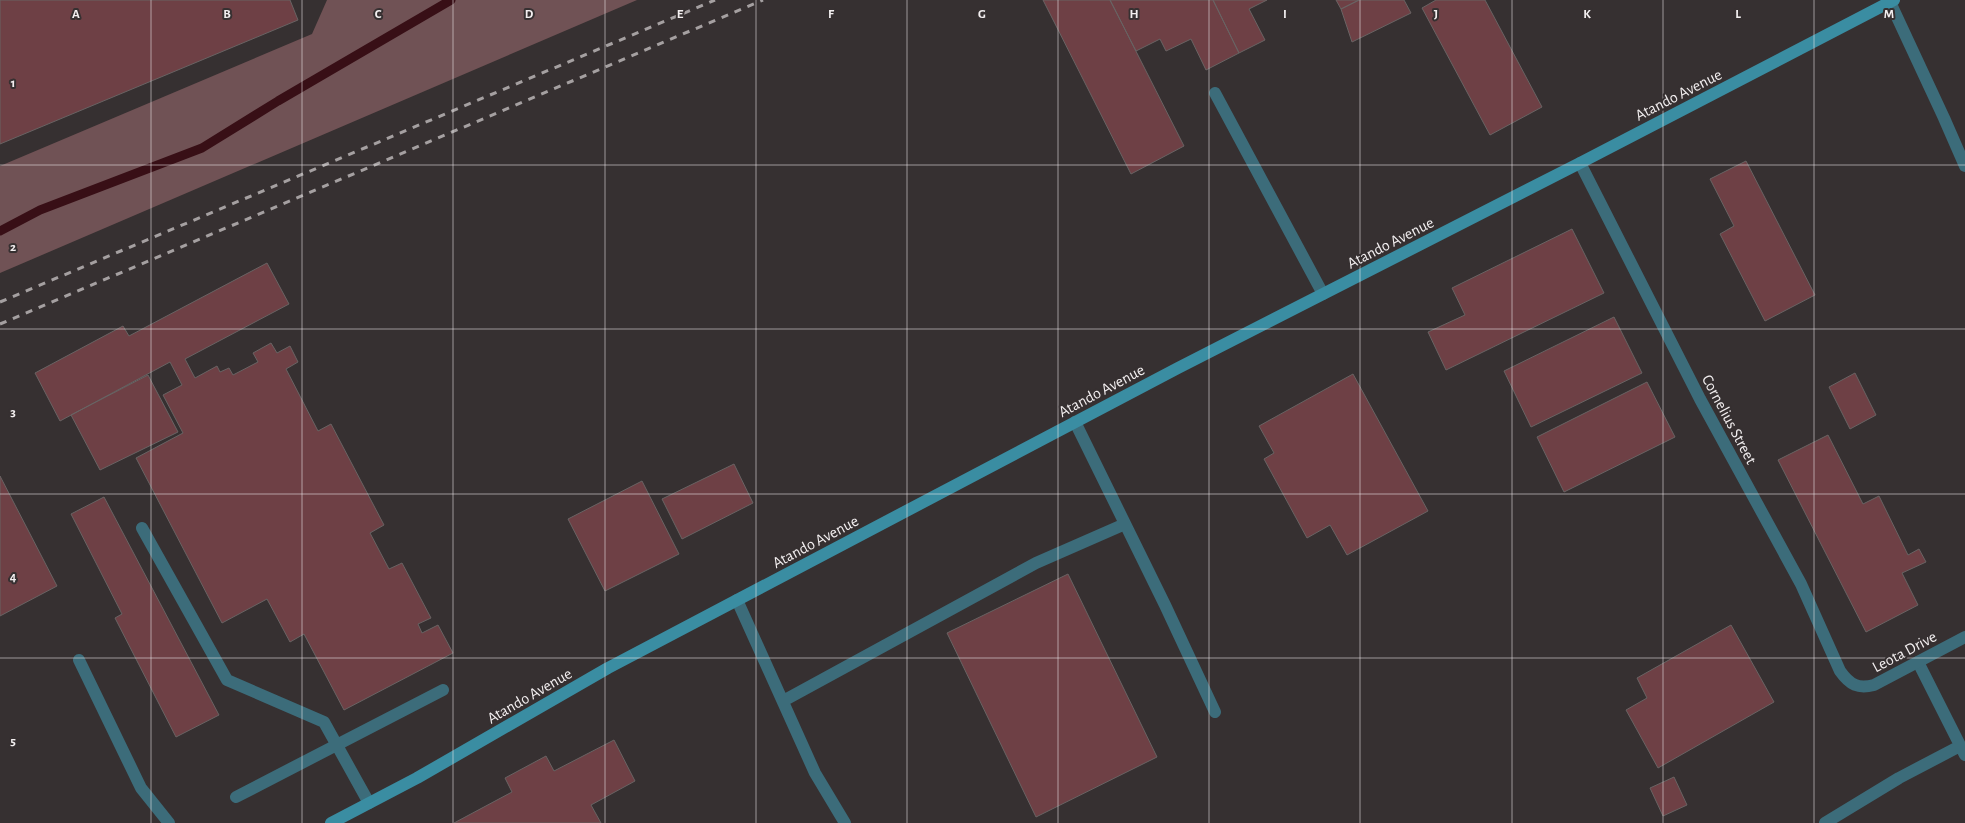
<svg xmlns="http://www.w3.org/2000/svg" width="1965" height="823" font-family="'Alegreya Sans',sans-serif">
	<rect width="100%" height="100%" fill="#363031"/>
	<!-- green -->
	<path fill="#705255" d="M 327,0 L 637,0 L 0,273 L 0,166 L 312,34 Z"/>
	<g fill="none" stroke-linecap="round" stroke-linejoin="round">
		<!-- stream -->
		<path stroke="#380f16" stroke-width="9" d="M 0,231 L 40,210 L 202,148 L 278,101 L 451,0"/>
	</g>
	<!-- building -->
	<path fill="#6e4045" stroke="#696363" d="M 0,0 L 290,0 L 298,20 L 0,144 Z
		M 1043,0 L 1110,0 L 1184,146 L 1131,174 Z
		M 1110,0 L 1213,0 L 1239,53 L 1206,70 L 1191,39 L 1166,51 L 1160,39 L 1136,51 Z
		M 1213,0 L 1267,0 L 1249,9 L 1265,40 L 1239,53 Z
		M 1336,0 L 1359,0 L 1341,9 Z
		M 1359,0 L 1404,0 L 1411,13 L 1352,42 L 1341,9 Z
		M 1436,0 L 1485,0 L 1542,107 L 1490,135 L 1422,8 Z
		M 1746,161 L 1815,295 L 1765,321 L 1720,234 L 1734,226 L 1710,179 Z
		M 1572,229 L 1604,293 L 1446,370 L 1428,332 L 1465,315 L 1452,288 Z
		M 267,263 L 289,304 L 185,359 L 195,378 L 217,366 L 220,372 L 229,368 L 233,375 L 258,362 L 253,353 L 271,343 L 277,353 L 290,346 L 298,362 L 286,369 L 318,431 L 331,424 L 384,525 L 370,533 L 389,569 L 402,563 L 431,618 L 418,624 L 422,633 L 438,625 L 453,653 L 344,710 L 304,634 L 290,642 L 267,599 L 222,623 L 136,458 L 183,433 L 163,395 L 182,385 L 170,362 L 60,421 L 35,373 L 123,326 L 129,336 Z
		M 1614,317 L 1642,373 L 1531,427 L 1504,371 Z
		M 1855,373 L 1876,415 L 1850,429 L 1829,387 Z
		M 1353,374 L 1428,511 L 1347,555 L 1330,525 L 1307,538 L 1264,459 L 1274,453 L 1259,426 Z
		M 148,375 L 178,432 L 100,470 L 71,415 Z
		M 1647,382 L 1675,437 L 1564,492 L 1537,437 Z
		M 1828,435 L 1863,504 L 1879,496 L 1908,555 L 1919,549 L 1926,562 L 1902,573 L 1918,605 L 1866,632 L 1778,460 Z
		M 734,464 L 753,503 L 682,539 L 662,499 Z
		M 0,476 L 57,586 L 0,616 Z
		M 642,481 L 679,554 L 605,591 L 568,519 Z
		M 104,497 L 219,715 L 176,737 L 115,618 L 122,614 L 71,514 Z
		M 1068,574 L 1157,757 L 1036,817 L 947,633 Z
		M 1731,625 L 1774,702 L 1658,768 L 1626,710 L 1647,698 L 1637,678 Z
		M 614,740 L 635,781 L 591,805 L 601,823 L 454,823 L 512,792 L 505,778 L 546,756 L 554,771 Z
		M 1674,777 L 1687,805 L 1663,816 L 1650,788 Z"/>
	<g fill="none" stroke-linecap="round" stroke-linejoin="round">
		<!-- lane -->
		<path stroke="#3c6c7a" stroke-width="12" d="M 1890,2 L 1944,118 L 1965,166
			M 1215,93 L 1323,294
			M 1075,422 L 1165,605 L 1215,712
			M 142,528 L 227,680 L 324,722 L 369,803
			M 737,600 L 815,773 L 845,823
			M 79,660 L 141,788 L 169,823
			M 1918,662 L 1965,755
			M 783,701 L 1036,563 L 1125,524
			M 236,797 L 443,690
			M 1825,823 L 1899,778 L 1960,746"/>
		<!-- street -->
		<path stroke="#3c6c7a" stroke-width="12" d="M 1580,163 L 1700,399 L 1801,584 L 1840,671 C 1850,685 1858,689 1874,685 L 1965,637"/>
		<!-- secondary -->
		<path stroke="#3a8da2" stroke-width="12" d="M 331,823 L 417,778 L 608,668 L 1178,368 L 1580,163 L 1894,0"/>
		<!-- rail -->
		<path stroke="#a5a0a1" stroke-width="3" stroke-dasharray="7 7" stroke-linecap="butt" d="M 0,302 L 715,0
			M 0,324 L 763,0"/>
	</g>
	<!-- grid -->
	<path fill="none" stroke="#f3eff0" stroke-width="1" stroke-opacity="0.55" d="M 151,0 L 151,823M 302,0 L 302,823M 453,0 L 453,823M 605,0 L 605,823M 756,0 L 756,823M 907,0 L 907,823M 1058,0 L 1058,823M 1209,0 L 1209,823M 1360,0 L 1360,823M 1512,0 L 1512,823M 1663,0 L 1663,823M 1814,0 L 1814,823M 0,165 L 1965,165M 0,329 L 1965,329M 0,494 L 1965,494M 0,658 L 1965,658"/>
	<g text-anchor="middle" stroke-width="4" stroke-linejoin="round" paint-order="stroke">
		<!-- street labels -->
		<g font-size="16" fill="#f3eff0" stroke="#363031">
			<text transform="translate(1678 94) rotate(-27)" y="6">Atando Avenue</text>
			<text transform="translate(1390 242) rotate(-27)" y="6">Atando Avenue</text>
			<text transform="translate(1101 390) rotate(-28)" y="6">Atando Avenue</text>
			<text transform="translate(1730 419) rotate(62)" y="6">Cornelius Street</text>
			<text transform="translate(815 541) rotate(-28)" y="6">Atando Avenue</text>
			<text transform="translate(1904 651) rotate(-28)" y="6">Leota Drive</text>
			<text transform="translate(529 695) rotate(-30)" y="6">Atando Avenue</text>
		</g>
	</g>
	<g font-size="13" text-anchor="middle" font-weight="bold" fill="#f3eff0" stroke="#363031" stroke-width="4" stroke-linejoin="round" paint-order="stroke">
		<text x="76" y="18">A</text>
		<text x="227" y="18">B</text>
		<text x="378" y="18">C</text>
		<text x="529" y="18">D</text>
		<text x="680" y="18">E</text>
		<text x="831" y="18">F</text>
		<text x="982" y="18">G</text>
		<text x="1134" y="18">H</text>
		<text x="1285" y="18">I</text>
		<text x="1436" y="18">J</text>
		<text x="1587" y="18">K</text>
		<text x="1738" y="18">L</text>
		<text x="1889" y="18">M</text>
		<text x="13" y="87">1</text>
		<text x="13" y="251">2</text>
		<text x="13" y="416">3</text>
		<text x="13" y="581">4</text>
		<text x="13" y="745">5</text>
	</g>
</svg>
